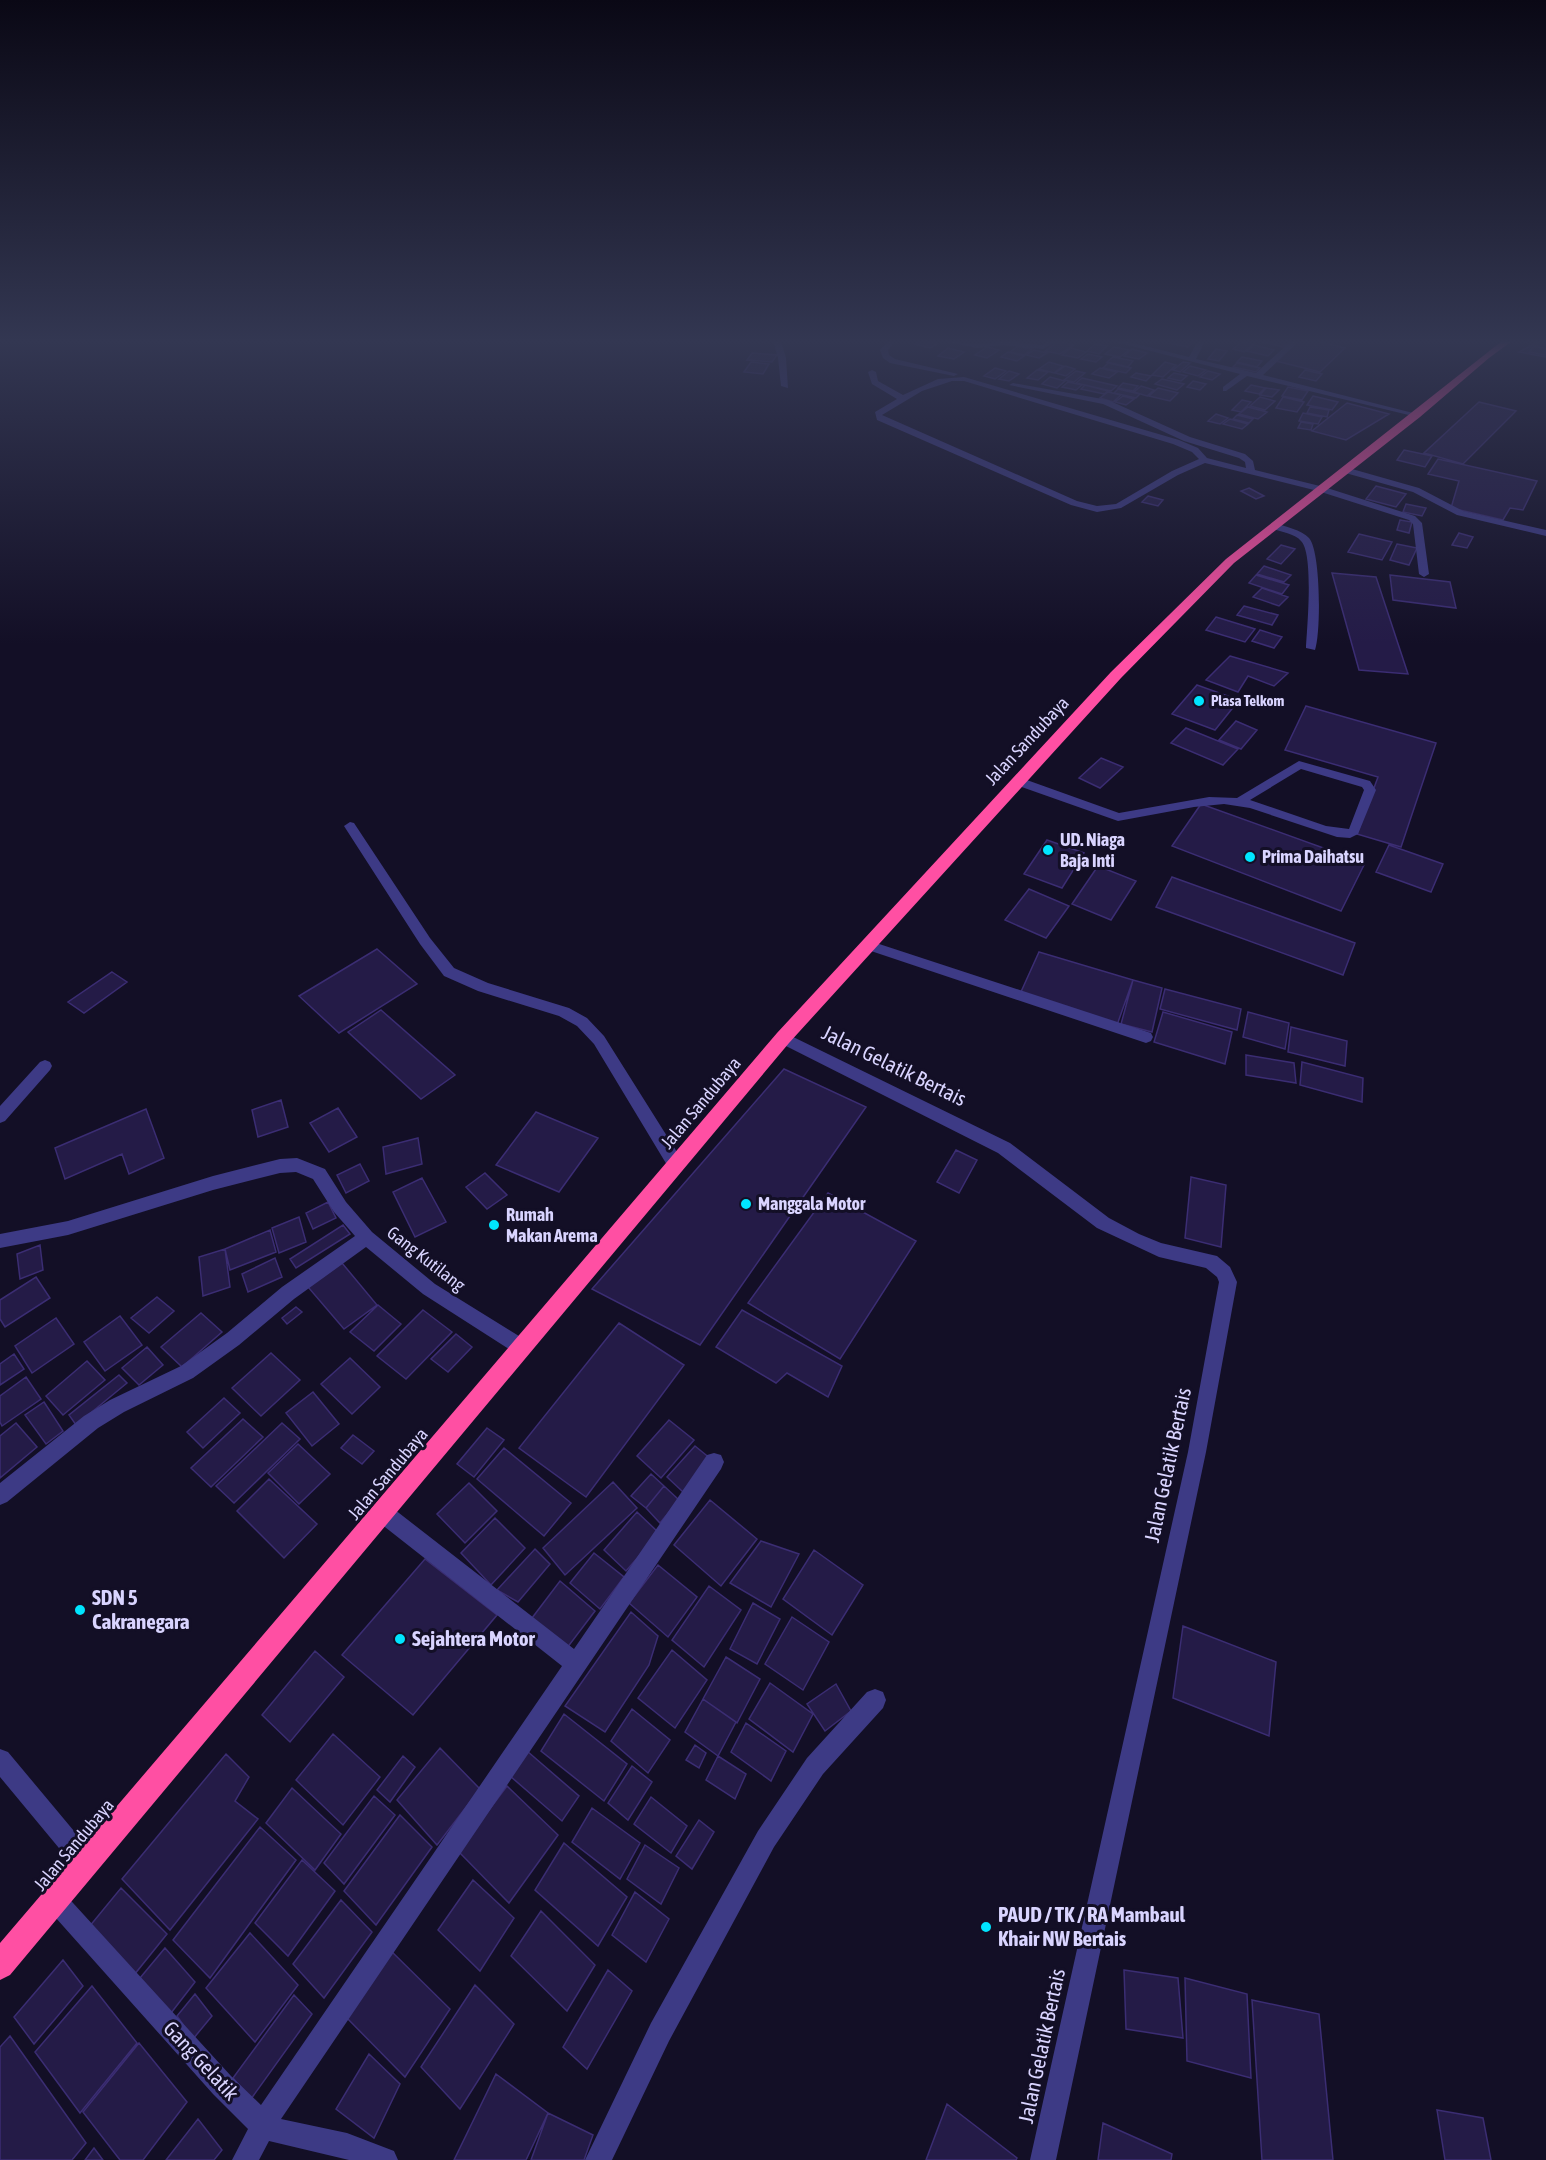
<svg xmlns="http://www.w3.org/2000/svg" width="1546" height="2160" font-family="'Asap Condensed',sans-serif">
	<rect width="100%" height="100%" fill="#130f26"/>
	<!-- building -->
	<path fill="#241b47" stroke="#3b2d73" stroke-width="1.5" d="M 919,341 L 926,341 L 937,344 L 930,348 L 914,344 Z
		M 1059,341 L 1074,345 L 1060,354 L 1045,351 Z
		M 1171,341 L 1195,341 L 1188,347 L 1169,343 Z
		M 1259,341 L 1287,341 L 1289,342 L 1283,347 Z
		M 1298,341 L 1317,341 L 1345,348 L 1320,372 L 1276,361 Z
		M 1540,341 L 1546,341 L 1546,357 L 1519,352 Z
		M 1242,342 L 1253,344 L 1244,352 L 1233,349 Z
		M 1095,344 L 1107,346 L 1099,354 L 1087,351 Z
		M 1254,345 L 1274,350 L 1268,356 L 1247,351 Z
		M 1018,346 L 1032,349 L 1024,355 L 1010,352 Z
		M 1534,346 L 1546,349 L 1546,355 L 1529,352 Z
		M 987,347 L 999,350 L 987,358 L 975,355 Z
		M 1114,347 L 1129,350 L 1120,357 L 1105,354 Z
		M 948,348 L 964,352 L 954,359 L 938,356 Z
		M 1071,348 L 1086,352 L 1078,358 L 1062,355 Z
		M 1132,349 L 1147,353 L 1139,359 L 1124,356 Z
		M 1216,349 L 1227,351 L 1219,361 L 1208,359 Z
		M 1034,350 L 1047,353 L 1039,358 L 1026,355 Z
		M 1008,352 L 1024,356 L 1017,361 L 1001,357 Z
		M 752,353 L 777,355 L 772,362 L 747,360 Z
		M 1088,354 L 1102,357 L 1096,362 L 1081,359 Z
		M 1113,357 L 1133,361 L 1128,367 L 1107,362 Z
		M 1242,357 L 1262,361 L 1257,367 L 1237,362 Z
		M 751,362 L 769,364 L 763,374 L 744,372 Z
		M 1049,362 L 1063,366 L 1054,373 L 1039,369 Z
		M 1165,362 L 1176,365 L 1163,377 L 1152,375 Z
		M 1183,362 L 1190,363 L 1180,372 L 1173,370 Z
		M 1108,363 L 1131,368 L 1126,373 L 1103,368 Z
		M 1237,363 L 1260,368 L 1256,372 L 1233,367 Z
		M 1065,366 L 1075,369 L 1066,376 L 1055,373 Z
		M 1190,366 L 1206,370 L 1198,376 L 1183,372 Z
		M 995,368 L 1006,371 L 995,379 L 984,376 Z
		M 1100,368 L 1117,372 L 1109,378 L 1092,374 Z
		M 1037,370 L 1048,372 L 1038,380 L 1027,378 Z
		M 1305,370 L 1322,374 L 1316,381 L 1299,377 Z
		M 1009,371 L 1019,374 L 1009,381 L 999,379 Z
		M 1076,371 L 1085,373 L 1074,382 L 1064,380 Z
		M 1208,371 L 1220,374 L 1212,380 L 1200,377 Z
		M 1136,373 L 1151,376 L 1146,381 L 1131,377 Z
		M 1174,373 L 1187,376 L 1181,381 L 1168,378 Z
		M 1050,377 L 1065,381 L 1057,388 L 1042,384 Z
		M 1082,378 L 1117,386 L 1111,391 L 1076,383 Z
		M 1162,379 L 1184,384 L 1177,390 L 1155,384 Z
		M 1193,381 L 1206,384 L 1200,390 L 1187,387 Z
		M 1068,382 L 1082,385 L 1076,390 L 1062,387 Z
		M 1123,383 L 1138,386 L 1133,391 L 1118,388 Z
		M 1085,385 L 1108,391 L 1104,394 L 1081,389 Z
		M 1251,385 L 1265,388 L 1259,394 L 1245,391 Z
		M 1141,386 L 1154,390 L 1147,396 L 1134,392 Z
		M 1288,387 L 1308,391 L 1302,400 L 1282,396 Z
		M 1158,388 L 1178,393 L 1170,401 L 1149,396 Z
		M 1266,388 L 1279,390 L 1272,397 L 1260,395 Z
		M 1118,389 L 1140,394 L 1136,398 L 1114,393 Z
		M 1108,392 L 1121,395 L 1113,402 L 1100,398 Z
		M 1123,396 L 1134,399 L 1126,405 L 1115,402 Z
		M 1313,396 L 1338,402 L 1332,410 L 1307,405 Z
		M 1260,397 L 1275,401 L 1265,410 L 1250,406 Z
		M 1283,397 L 1304,402 L 1297,412 L 1276,408 Z
		M 1242,400 L 1251,402 L 1241,412 L 1232,410 Z
		M 1479,402 L 1516,411 L 1463,464 L 1424,453 Z
		M 1347,403 L 1389,414 L 1346,440 L 1312,431 Z
		M 1248,407 L 1267,412 L 1258,419 L 1239,414 Z
		M 1310,407 L 1329,410 L 1327,417 L 1307,413 Z
		M 1303,413 L 1322,417 L 1318,424 L 1299,421 Z
		M 1216,414 L 1228,418 L 1220,424 L 1208,421 Z
		M 1237,415 L 1253,419 L 1249,423 L 1233,419 Z
		M 1230,419 L 1248,424 L 1242,429 L 1223,424 Z
		M 1301,422 L 1313,424 L 1311,430 L 1298,428 Z
		M 1404,450 L 1432,456 L 1425,467 L 1397,460 Z
		M 1438,459 L 1537,481 L 1523,510 L 1510,508 L 1503,520 L 1451,508 L 1459,481 L 1428,474 Z
		M 1376,486 L 1406,494 L 1396,507 L 1366,499 Z
		M 1249,488 L 1264,496 L 1256,499 L 1241,491 Z
		M 1148,496 L 1163,500 L 1158,506 L 1142,502 Z
		M 1406,504 L 1426,508 L 1422,516 L 1403,512 Z
		M 1400,520 L 1412,522 L 1409,533 L 1397,530 Z
		M 1459,533 L 1473,537 L 1467,548 L 1452,545 Z
		M 1359,534 L 1392,542 L 1382,560 L 1348,552 Z
		M 1397,544 L 1417,548 L 1409,565 L 1390,560 Z
		M 1281,545 L 1295,549 L 1281,564 L 1267,559 Z
		M 1264,566 L 1291,575 L 1284,582 L 1257,574 Z
		M 1332,573 L 1376,577 L 1408,674 L 1359,670 Z
		M 1256,575 L 1289,585 L 1282,594 L 1249,583 Z
		M 1390,575 L 1450,582 L 1456,608 L 1393,600 Z
		M 1262,588 L 1288,597 L 1279,606 L 1253,597 Z
		M 1244,606 L 1278,615 L 1272,625 L 1237,615 Z
		M 1216,617 L 1255,629 L 1245,642 L 1206,630 Z
		M 1260,630 L 1282,637 L 1274,648 L 1252,641 Z
		M 1230,656 L 1288,673 L 1274,686 L 1248,676 L 1238,692 L 1206,680 Z
		M 1197,685 L 1239,700 L 1215,730 L 1172,714 Z
		M 1306,706 L 1436,743 L 1401,847 L 1357,834 L 1378,777 L 1285,750 Z
		M 1236,721 L 1257,730 L 1241,749 L 1219,740 Z
		M 1186,728 L 1238,749 L 1223,765 L 1171,743 Z
		M 1101,758 L 1123,767 L 1100,788 L 1079,778 Z
		M 1201,804 L 1365,863 L 1341,911 L 1172,846 Z
		M 1047,840 L 1084,853 L 1062,888 L 1024,874 Z
		M 1389,845 L 1443,864 L 1431,892 L 1376,872 Z
		M 1098,866 L 1136,881 L 1111,920 L 1072,904 Z
		M 1172,877 L 1355,943 L 1343,975 L 1156,907 Z
		M 1029,889 L 1069,906 L 1046,938 L 1005,920 Z
		M 377,949 L 417,984 L 339,1033 L 299,996 Z
		M 1039,952 L 1133,980 L 1117,1025 L 1020,994 Z
		M 112,972 L 127,982 L 84,1013 L 68,1002 Z
		M 1133,980 L 1162,988 L 1152,1032 L 1121,1024 Z
		M 1165,989 L 1241,1009 L 1237,1030 L 1160,1009 Z
		M 381,1010 L 455,1075 L 421,1099 L 348,1032 Z
		M 1163,1012 L 1232,1032 L 1225,1064 L 1154,1042 Z
		M 1248,1012 L 1289,1023 L 1285,1049 L 1243,1037 Z
		M 1291,1027 L 1347,1041 L 1345,1066 L 1288,1052 Z
		M 1246,1055 L 1294,1063 L 1296,1083 L 1246,1075 Z
		M 1302,1062 L 1363,1078 L 1362,1102 L 1300,1085 Z
		M 784,1069 L 866,1107 L 700,1345 L 592,1289 Z
		M 281,1100 L 288,1127 L 258,1137 L 252,1110 Z
		M 338,1108 L 357,1137 L 329,1152 L 310,1123 Z
		M 146,1109 L 164,1158 L 129,1174 L 122,1154 L 65,1179 L 55,1148 Z
		M 536,1112 L 598,1138 L 559,1192 L 496,1165 Z
		M 418,1138 L 422,1164 L 386,1174 L 383,1147 Z
		M 956,1150 L 977,1160 L 959,1193 L 937,1182 Z
		M 360,1164 L 369,1181 L 346,1193 L 337,1175 Z
		M 485,1173 L 507,1195 L 487,1209 L 466,1187 Z
		M 1191,1177 L 1226,1185 L 1221,1247 L 1185,1238 Z
		M 422,1178 L 446,1222 L 415,1237 L 393,1192 Z
		M 828,1193 L 916,1241 L 840,1359 L 748,1303 Z
		M 328,1202 L 336,1218 L 313,1229 L 306,1213 Z
		M 299,1217 L 306,1242 L 279,1253 L 272,1228 Z
		M 343,1225 L 350,1234 L 296,1268 L 290,1259 Z
		M 270,1230 L 276,1252 L 230,1270 L 225,1249 Z
		M 40,1245 L 43,1270 L 20,1279 L 17,1254 Z
		M 225,1249 L 230,1287 L 203,1296 L 199,1257 Z
		M 275,1258 L 282,1277 L 248,1292 L 242,1274 Z
		M 342,1263 L 377,1305 L 344,1329 L 308,1287 Z
		M 36,1277 L 50,1298 L 5,1327 L 0,1319 L 0,1300 Z
		M 157,1297 L 174,1311 L 149,1333 L 131,1318 Z
		M 378,1305 L 401,1324 L 374,1351 L 350,1332 Z
		M 296,1307 L 302,1312 L 287,1324 L 282,1318 Z
		M 423,1310 L 452,1332 L 406,1379 L 377,1356 Z
		M 742,1310 L 842,1366 L 828,1397 L 787,1373 L 776,1383 L 716,1347 Z
		M 201,1313 L 222,1332 L 182,1367 L 161,1347 Z
		M 120,1316 L 142,1345 L 105,1371 L 84,1342 Z
		M 56,1318 L 74,1344 L 32,1373 L 15,1346 Z
		M 619,1323 L 684,1365 L 586,1497 L 519,1448 Z
		M 456,1334 L 472,1347 L 448,1372 L 431,1359 Z
		M 147,1347 L 163,1365 L 139,1385 L 122,1368 Z
		M 271,1353 L 300,1380 L 261,1416 L 232,1388 Z
		M 14,1354 L 24,1369 L 0,1385 L 0,1364 Z
		M 350,1358 L 380,1387 L 352,1414 L 321,1384 Z
		M 87,1361 L 105,1380 L 63,1415 L 46,1396 Z
		M 119,1375 L 127,1383 L 76,1425 L 69,1415 Z
		M 26,1377 L 41,1399 L 2,1426 L 0,1422 L 0,1396 Z
		M 313,1392 L 339,1424 L 312,1446 L 286,1413 Z
		M 224,1398 L 240,1413 L 203,1448 L 187,1432 Z
		M 44,1402 L 63,1431 L 46,1444 L 25,1415 Z
		M 243,1419 L 263,1437 L 211,1487 L 191,1468 Z
		M 669,1420 L 694,1440 L 661,1478 L 637,1456 Z
		M 16,1423 L 37,1447 L 0,1478 L 0,1436 Z
		M 282,1423 L 300,1439 L 234,1503 L 216,1486 Z
		M 487,1428 L 504,1440 L 474,1477 L 457,1464 Z
		M 353,1435 L 374,1451 L 362,1464 L 341,1448 Z
		M 298,1444 L 330,1474 L 299,1504 L 268,1473 Z
		M 695,1446 L 711,1459 L 683,1492 L 667,1477 Z
		M 504,1448 L 571,1503 L 544,1536 L 477,1479 Z
		M 651,1474 L 664,1486 L 646,1508 L 631,1496 Z
		M 269,1479 L 317,1524 L 284,1558 L 237,1511 Z
		M 613,1482 L 637,1508 L 565,1575 L 543,1548 Z
		M 469,1483 L 497,1511 L 465,1543 L 437,1514 Z
		M 664,1486 L 679,1500 L 660,1523 L 646,1508 Z
		M 710,1500 L 757,1539 L 721,1586 L 674,1545 Z
		M 637,1512 L 659,1533 L 626,1571 L 604,1550 Z
		M 495,1518 L 525,1548 L 491,1585 L 461,1553 Z
		M 761,1541 L 799,1554 L 771,1607 L 730,1583 Z
		M 535,1549 L 550,1564 L 518,1602 L 497,1590 Z
		M 814,1550 L 863,1585 L 832,1635 L 783,1599 Z
		M 594,1553 L 624,1577 L 600,1609 L 570,1583 Z
		M 425,1559 L 497,1615 L 413,1715 L 342,1655 Z
		M 658,1565 L 697,1597 L 668,1637 L 629,1603 Z
		M 560,1581 L 595,1611 L 567,1648 L 532,1618 Z
		M 709,1586 L 741,1610 L 704,1667 L 672,1640 Z
		M 753,1603 L 780,1619 L 757,1664 L 730,1649 Z
		M 631,1612 L 658,1636 L 649,1665 L 605,1732 L 565,1706 Z
		M 792,1617 L 829,1642 L 803,1690 L 765,1664 Z
		M 1183,1626 L 1276,1662 L 1269,1736 L 1173,1698 Z
		M 672,1650 L 707,1680 L 675,1728 L 638,1698 Z
		M 315,1651 L 344,1677 L 290,1742 L 262,1715 Z
		M 726,1657 L 760,1679 L 737,1723 L 703,1699 Z
		M 770,1683 L 813,1714 L 793,1752 L 749,1719 Z
		M 836,1684 L 851,1711 L 825,1731 L 807,1704 Z
		M 703,1699 L 736,1722 L 718,1756 L 685,1732 Z
		M 632,1709 L 670,1740 L 648,1773 L 611,1741 Z
		M 564,1714 L 627,1764 L 604,1801 L 541,1751 Z
		M 746,1723 L 786,1751 L 771,1781 L 731,1752 Z
		M 333,1734 L 380,1777 L 343,1825 L 296,1780 Z
		M 695,1745 L 706,1753 L 699,1768 L 686,1760 Z
		M 440,1748 L 480,1789 L 437,1845 L 397,1800 Z
		M 527,1751 L 579,1796 L 562,1821 L 510,1776 Z
		M 226,1754 L 249,1777 L 235,1801 L 258,1819 L 170,1930 L 122,1879 Z
		M 403,1756 L 415,1767 L 390,1802 L 377,1790 Z
		M 718,1756 L 746,1774 L 735,1799 L 706,1780 Z
		M 632,1766 L 652,1782 L 628,1820 L 608,1803 Z
		M 507,1786 L 558,1835 L 509,1903 L 458,1851 Z
		M 292,1788 L 341,1834 L 315,1870 L 266,1823 Z
		M 374,1796 L 395,1815 L 344,1884 L 324,1863 Z
		M 651,1797 L 687,1826 L 671,1853 L 634,1824 Z
		M 592,1808 L 640,1843 L 620,1879 L 572,1842 Z
		M 400,1815 L 432,1847 L 376,1925 L 344,1891 Z
		M 699,1820 L 714,1832 L 692,1869 L 676,1856 Z
		M 260,1827 L 296,1860 L 210,1978 L 173,1940 Z
		M 564,1843 L 627,1897 L 598,1946 L 535,1890 Z
		M 645,1845 L 679,1868 L 661,1904 L 627,1879 Z
		M 302,1860 L 335,1891 L 288,1956 L 255,1923 Z
		M 473,1880 L 514,1918 L 480,1971 L 438,1930 Z
		M 121,1888 L 167,1934 L 134,1975 L 89,1927 Z
		M 635,1892 L 669,1919 L 646,1962 L 612,1935 Z
		M 341,1900 L 372,1932 L 324,1998 L 293,1964 Z
		M 541,1911 L 595,1965 L 567,2011 L 511,1956 Z
		M 250,1933 L 298,1985 L 255,2042 L 206,1988 Z
		M 387,1947 L 450,2009 L 405,2077 L 341,2012 Z
		M 165,1948 L 195,1982 L 171,2013 L 140,1978 Z
		M 63,1960 L 83,1986 L 34,2044 L 14,2017 Z
		M 608,1970 L 632,1991 L 587,2069 L 563,2047 Z
		M 1124,1970 L 1178,1978 L 1183,2038 L 1126,2029 Z
		M 1185,1978 L 1247,1994 L 1251,2078 L 1187,2061 Z
		M 475,1985 L 514,2024 L 460,2109 L 421,2067 Z
		M 92,1986 L 137,2043 L 80,2113 L 35,2052 Z
		M 195,1994 L 212,2016 L 193,2039 L 177,2016 Z
		M 294,1995 L 312,2014 L 251,2099 L 233,2078 Z
		M 1252,2000 L 1319,2014 L 1333,2160 L 1262,2160 Z
		M 10,2036 L 86,2143 L 72,2160 L 0,2160 L 0,2047 Z
		M 139,2043 L 187,2102 L 143,2160 L 120,2160 L 83,2112 Z
		M 369,2054 L 400,2084 L 374,2138 L 336,2109 Z
		M 496,2074 L 548,2113 L 526,2160 L 454,2160 Z
		M 947,2104 L 1017,2158 L 1016,2160 L 926,2160 Z
		M 1437,2110 L 1483,2118 L 1491,2160 L 1445,2160 Z
		M 548,2113 L 593,2135 L 584,2160 L 531,2160 Z
		M 198,2119 L 222,2150 L 214,2160 L 166,2160 Z
		M 1103,2123 L 1172,2154 L 1171,2160 L 1098,2160 Z
		M 94,2148 L 103,2160 L 85,2160 Z"/>
	<g fill="none" stroke-linecap="round" stroke-linejoin="round">
		<!-- minor -->
		<path fill="#3d3a85" fill-rule="evenodd" d="M 773,341 L 781,341 L 786,358 L 788,388 L 781,386 L 778,358 Z
			M 888,341 L 895,341 L 888,350 L 889,355 L 895,359 L 958,374 L 954,376 L 890,363 L 883,358 L 880,350 Z
			M 943,341 L 977,344 L 1008,341 L 1042,345 L 1048,341 L 1057,341 L 1043,349 L 1003,345 L 977,348 Z
			M 1112,341 L 1125,341 L 1189,357 L 1198,341 L 1205,341 L 1196,359 L 1256,373 L 1291,341 L 1299,341 L 1263,375 L 1421,415 L 1417,417 L 1247,376 L 1226,391 L 1223,391 L 1223,387 L 1240,374 Z
			M 872,370 L 876,372 L 878,381 L 903,395 L 938,379 L 964,377 L 1179,440 L 1198,448 L 1207,458 L 1246,468 L 1245,462 L 1239,458 L 1184,441 L 1103,404 L 1009,385 L 1013,383 L 1108,400 L 1190,437 L 1245,454 L 1253,461 L 1255,470 L 1324,487 L 1415,516 L 1422,523 L 1429,574 L 1424,577 L 1419,574 L 1413,524 L 1409,520 L 1318,491 L 1205,463 L 1178,475 L 1121,508 L 1097,512 L 1071,505 L 877,420 L 875,412 L 897,399 L 872,384 L 868,372 ZM 952,381 L 964,381 L 1173,444 L 1192,452 L 1199,459 L 1172,471 L 1116,504 L 1097,506 L 1077,501 L 882,415 L 922,391 Z
			M 1345,467 L 1419,488 L 1463,511 L 1546,530 L 1546,536 L 1457,515 L 1413,492 L 1342,472 L 1341,470 Z
			M 1274,523 C 1284,526 1302,530 1309,538 C 1321,552 1321,633 1315,650 L 1306,648 C 1307,628 1314,554 1301,541 C 1295,533 1279,532 1271,528 L 1271,524 Z
			M 1299,761 L 1370,781 L 1376,790 L 1358,834 L 1350,838 L 1337,837 L 1250,808 L 1224,804 L 1194,807 L 1118,821 L 1016,785 L 1014,782 L 1016,779 L 1024,779 L 1119,813 L 1209,797 L 1237,798 ZM 1301,769 L 1362,787 L 1364,790 L 1349,829 L 1326,826 L 1250,800 Z
			M 350,822 L 354,823 L 430,938 L 454,968 L 488,983 L 569,1008 L 587,1018 L 604,1036 L 682,1160 L 684,1165 L 682,1170 L 676,1172 L 670,1170 L 594,1044 L 577,1026 L 559,1016 L 478,991 L 444,976 L 420,944 L 344,826 Z
			M 867,940 L 1151,1033 L 1153,1037 L 1151,1041 L 1146,1043 L 862,948 L 860,945 L 862,942 Z
			M 783,1032 L 1010,1143 L 1109,1218 L 1139,1234 L 1161,1243 L 1217,1256 L 1230,1267 L 1237,1282 L 1206,1452 L 1056,2160 L 1030,2160 L 1188,1452 L 1219,1282 L 1217,1277 L 1206,1268 L 1159,1257 L 1097,1228 L 998,1153 L 778,1042 L 776,1038 L 778,1034 Z
			M 45,1060 L 50,1062 L 52,1066 L 50,1070 L 5,1121 L 0,1123 L 0,1106 L 40,1062 Z
			M 297,1158 L 325,1169 L 346,1202 L 372,1232 L 435,1284 L 527,1341 L 530,1347 L 527,1353 L 521,1355 L 515,1353 L 423,1294 L 366,1247 L 294,1299 L 239,1345 L 193,1378 L 124,1412 L 98,1428 L 7,1502 L 0,1505 L 0,1483 L 84,1416 L 110,1400 L 181,1366 L 227,1333 L 282,1287 L 355,1236 L 334,1212 L 313,1179 L 296,1172 L 280,1173 L 213,1190 L 68,1235 L 0,1248 L 0,1234 L 68,1221 L 213,1176 L 280,1159 Z
			M 714,1453 L 721,1455 L 724,1462 L 721,1469 L 281,2119 L 347,2133 L 394,2151 L 398,2160 L 349,2160 L 269,2141 L 259,2160 L 232,2160 L 248,2129 L 213,2094 L 47,1908 L 43,1900 L 47,1892 L 55,1888 L 63,1892 L 231,2076 L 261,2105 L 562,1666 L 376,1520 L 373,1513 L 376,1506 L 383,1503 L 390,1506 L 574,1649 L 707,1455 Z
			M 875,1689 L 883,1692 L 886,1700 L 883,1708 L 823,1774 L 774,1847 L 669,2041 L 612,2160 L 585,2160 L 651,2023 L 758,1831 L 807,1758 L 867,1692 Z
			M 0,1749 L 8,1752 L 94,1855 L 98,1863 L 94,1871 L 86,1875 L 78,1871 L 0,1777 Z"/>
		<!-- highway -->
		<path fill="#ff4fa3" fill-rule="evenodd" d="M 1502,341 L 1512,341 L 1489,358 L 1420,417 L 1234,563 L 1121,678 L 789,1043 L 10,1975 L 0,1980 L 0,1943 L 777,1033 L 1111,672 L 1226,559 Z"/>
	</g>
	<!-- sky -->
	<linearGradient id="sky" x2="0" y2="1"><stop stop-color="#0a0815"/><stop offset="0.53" stop-color="#333752"/><stop offset="1" stop-color="#333752" stop-opacity="0"/></linearGradient>
	<rect width="1546" height="644" fill="url(#sky)"/>
	<!-- markers -->
	<g fill="#00e5ff" stroke="#130f26" stroke-width="2">
		<circle cx="1199" cy="701" r="6"/>
		<circle cx="1048" cy="850" r="6"/>
		<circle cx="1250" cy="857" r="6"/>
		<circle cx="746" cy="1204" r="6"/>
		<circle cx="494" cy="1225" r="6"/>
		<circle cx="80" cy="1610" r="6"/>
		<circle cx="400" cy="1639" r="6"/>
		<circle cx="986" cy="1927" r="6"/>
	</g>
	<g text-anchor="middle" stroke-width="6" stroke-linejoin="round" paint-order="stroke">
		<!-- far-poi labels -->
		<g font-size="15" font-weight="bold" fill="#d9d4ff" stroke="#130f26" text-anchor="start">
			<text x="1211" y="706">Plasa Telkom</text>
		</g>
		<!-- street labels -->
		<g font-size="18" fill="#d9d4ff" stroke="#130f26">
			<text transform="translate(1027 741) rotate(-47)" y="6">Jalan Sandubaya</text>
			<text transform="translate(701 1103) rotate(-50)" y="6">Jalan Sandubaya</text>
			<text transform="translate(426 1259) rotate(38)" y="6">Gang Kutilang</text>
			<text transform="translate(388 1474) rotate(-50)" y="6">Jalan Sandubaya</text>
			<text transform="translate(74 1845) rotate(-50)" y="6">Jalan Sandubaya</text>
		</g>
		<!-- poi labels -->
		<g font-size="18" font-weight="bold" fill="#d9d4ff" stroke="#130f26" text-anchor="start">
			<text x="1060" y="846">UD. Niaga<tspan x="1060" dy="21">Baja Inti</tspan></text>
			<text x="1262" y="863">Prima Daihatsu</text>
			<text x="758" y="1210">Manggala Motor</text>
			<text x="506" y="1221">Rumah<tspan x="506" dy="21">Makan Arema</tspan></text>
		</g>
		<!-- near-street labels -->
		<g font-size="21" fill="#d9d4ff" stroke="#130f26">
			<text transform="translate(894 1066) rotate(26)" y="7">Jalan Gelatik Bertais</text>
			<text transform="translate(1168 1465) rotate(-78)" y="7">Jalan Gelatik Bertais</text>
			<text transform="translate(1042 2046) rotate(-78)" y="7">Jalan Gelatik Bertais</text>
			<text transform="translate(201 2061) rotate(47)" y="7">Gang Gelatik</text>
		</g>
		<!-- near-poi labels -->
		<g font-size="21" font-weight="bold" fill="#d9d4ff" stroke="#130f26" text-anchor="start">
			<text x="92" y="1605">SDN 5<tspan x="92" dy="24">Cakranegara</tspan></text>
			<text x="412" y="1646">Sejahtera Motor</text>
			<text x="998" y="1922">PAUD / TK / RA Mambaul<tspan x="998" dy="24">Khair NW Bertais</tspan></text>
		</g>
	</g>
</svg>
